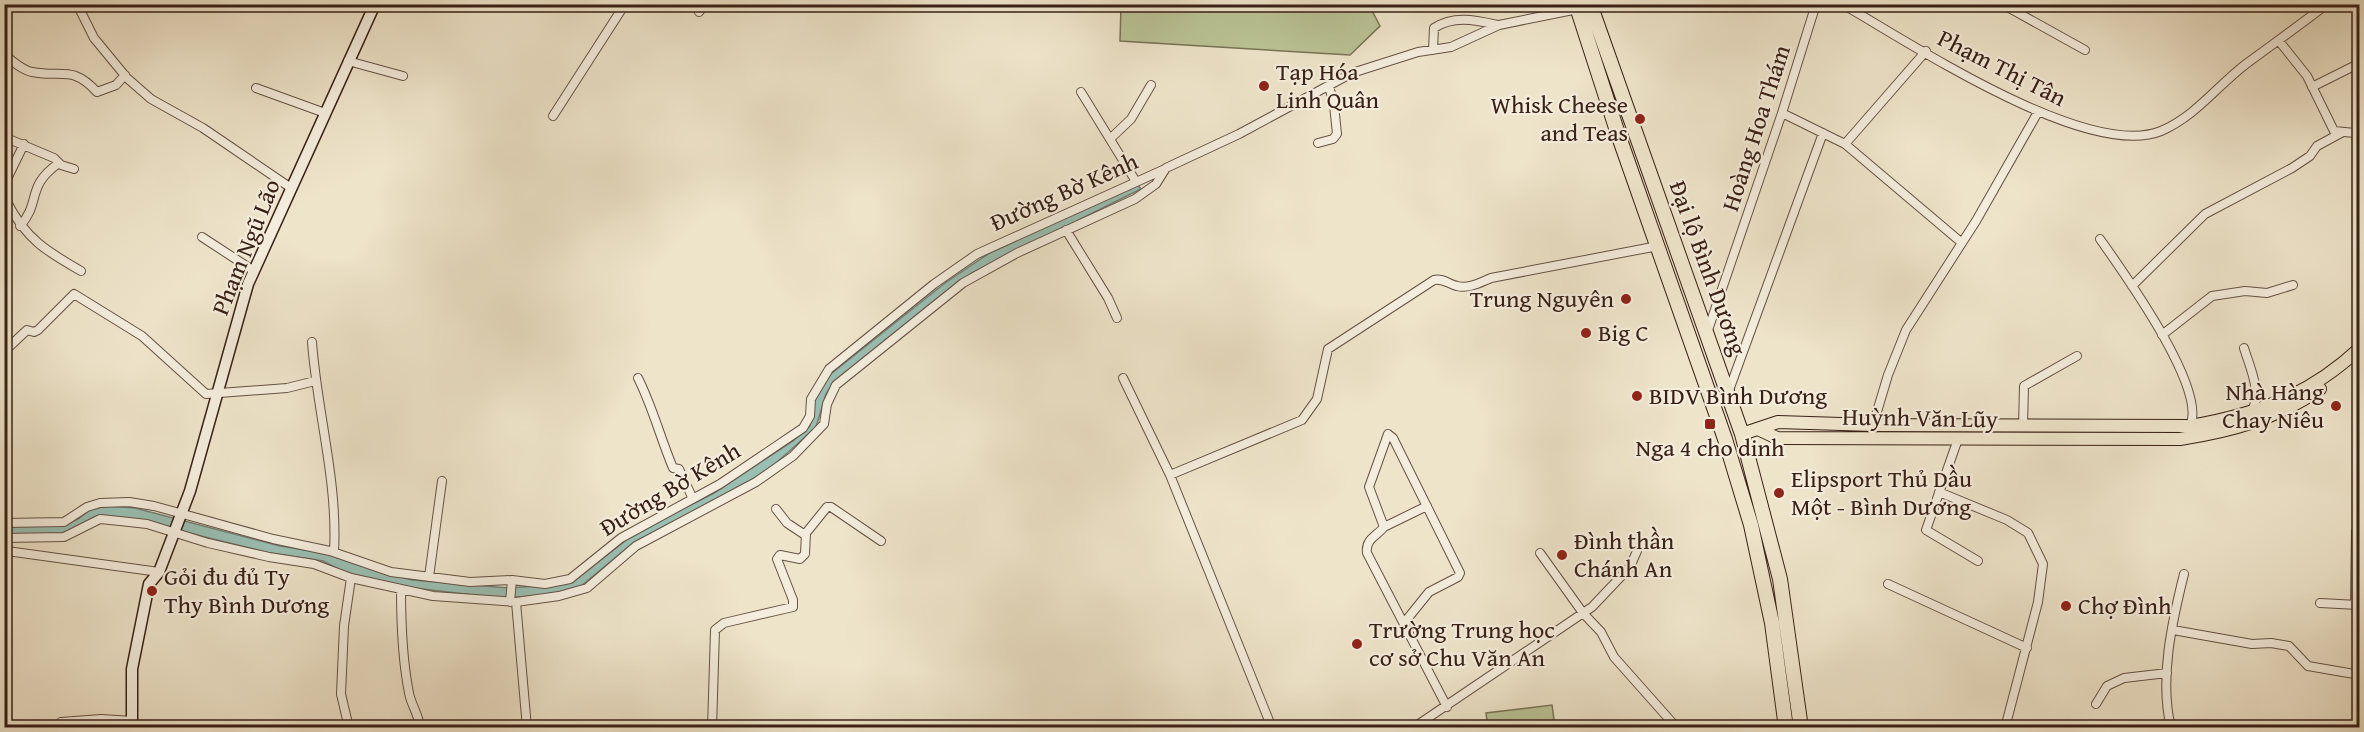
<svg xmlns="http://www.w3.org/2000/svg" width="2364" height="732" font-family="'Gentium Book Plus',serif">
	<rect width="100%" height="100%" fill="#eee4ca"/>
	<filter id="stains"><feTurbulence type="fractalNoise" baseFrequency=".00333" numOctaves="4"/><feColorMatrix values="0 0 0 0 .2 0 0 0 0 .09 0 0 0 0 .02 0 0 0 .5 -.17"/></filter>
	<radialGradient id="worn" r=".72"><stop offset=".6" stop-color="#630" stop-opacity="0"/><stop offset="1" stop-color="#630" stop-opacity=".3"/></radialGradient>
	<!-- green -->
	<path fill="#bac496" stroke="#7a7256" stroke-width="1.5" d="M 1121,5 L 1369,5 L 1380,26 L 1350,55 L 1120,41 Z
		M 1552,705 L 1555,727 L 1488,727 L 1486,713 Z"/>
	<!-- water -->
	<path fill="#99bfb3" stroke="#737f75" stroke-width="1.5" d="M 1137,184 L 1141,189 L 972,273 L 833,383 L 826,394 L 816,427 L 774,465 L 748,482 L 633,543 L 580,587 L 552,595 L 500,598 L 405,587 L 344,572 L 323,561 L 270,553 L 132,519 L 94,517 L 65,534 L 5,536 L 4,527 L 62,525 L 78,519 L 89,510 L 107,506 L 135,508 L 280,546 L 330,554 L 371,569 L 412,580 L 509,588 L 564,584 L 576,579 L 634,534 L 714,493 L 793,441 L 810,426 L 814,402 L 827,377 L 945,283 L 991,252 Z"/>
	<g fill="none" stroke-linecap="round" stroke-linejoin="round">
		<defs>
			<path id="street" d="M 77,4 L 94,38 L 127,78 L 151,99 L 203,128 L 291,188
				M 1842,4 C 1909,42 2087,161 2161,131 C 2196,116 2217,86 2246,64 C 2273,44 2300,25 2327,4
				M 2002,4 L 2085,50
				M 699,12 L 705,4
				M 2279,41 L 2307,76 L 2334,131 L 2355,133 L 2360,136
				M 1433,50 L 1434,28 C 1454,15 1475,20 1498,25
				M 4,54 C 12,61 22,70 32,72 C 63,78 72,65 97,92 L 116,85 L 125,75
				M 348,61 L 403,76
				M 2312,87 L 2360,63
				M 256,88 L 325,113
				M 1081,92 L 1135,180
				M 1782,113 L 1845,144 L 1962,243
				M 553,116 L 625,4
				M 4,137 L 54,158 L 61,165 L 74,169
				M 1110,139 L 1131,119 L 1151,85
				M 1318,143 L 1333,139 L 1337,134 L 1334,105 L 1329,86
				M 1845,144 L 1926,51
				M 6,181 L 24,144
				M 7,202 C 26,239 46,251 81,271
				M 20,226 C 42,201 25,187 59,163
				M 1066,230 L 1108,298 L 1117,318
				M 202,237 L 254,271
				M 2100,239 C 2123,272 2208,389 2190,426
				M 2132,286 L 2205,214 L 2292,168 L 2310,156 L 2317,146 L 2341,133
				M 1708,330 L 1782,113 L 1816,4
				M 2162,335 L 2212,296 L 2245,291 L 2267,293 L 2293,285
				M 4,339 L 10,346 L 27,330 L 34,332 L 38,330 L 74,294 L 142,336 L 206,394 L 287,388 L 315,381
				M 312,342 C 317,412 338,481 334,552
				M 2244,348 C 2250,368 2263,394 2251,412
				M 638,378 C 653,408 660,437 673,468 L 679,469 L 693,499
				M 1123,378 L 1170,475 L 1272,728
				M 1728,393 L 1823,133
				M 1873,425 L 1888,375 L 1906,330 L 1976,221 L 2038,112
				M 2023,426 L 2024,386 L 2077,356
				M 1958,439 L 1926,530 L 1978,561
				M 1170,475 L 1302,420 L 1317,399 L 1328,349 L 1434,280 C 1444,278 1448,284 1457,286 C 1469,289 1481,282 1491,278 L 1658,246
				M 1939,492 L 2007,520 L 2028,533 L 2043,564 L 2038,602 L 2005,728
				M 776,509 L 787,523 L 805,535
				M 4,523 L 64,522 L 87,507 L 100,503 L 129,502 L 154,506 L 273,539 L 330,551 L 391,572 L 470,582 L 512,580 L 545,584 L 570,579 L 621,538 L 720,484 L 803,428 L 810,416 L 811,399 L 829,369 L 934,284 L 977,254 L 1165,169
				M 1384,527 L 1427,506
				M 4,538 L 64,537 L 100,519 L 120,521 L 147,524 L 208,543 L 269,557 L 314,564 L 351,578 L 433,596 L 516,602 L 559,596 L 587,588 L 636,546 L 756,482 L 793,456 L 824,424 L 827,404 L 836,385 L 963,283 L 1017,253 L 1135,199 L 1156,184 L 1166,168 L 1239,134 L 1352,73 L 1418,52 L 1451,47 L 1499,25 L 1578,9
				M 7,551 L 159,572
				M 1540,553 L 1583,613 L 1601,632 L 1614,657 L 1677,728
				M 429,577 L 442,481
				M 1888,584 L 2027,648
				M 401,589 C 401,624 402,658 409,693 C 411,705 419,714 420,728
				M 510,602 L 512,580
				M 516,602 L 527,728
				M 2320,603 L 2358,605
				M 2355,605 L 2356,531
				M 1404,623 L 1429,592 L 1458,577 L 1460,573 L 1393,438 L 1388,434 L 1369,487 L 1384,527 C 1377,536 1365,539 1367,553 L 1447,707
				M 2173,630 L 2252,644 L 2271,643 L 2289,646 L 2308,666 L 2360,675
				M 2096,704 L 2107,686 L 2124,678 L 2167,673
				M 4,709 L 10,728
				M 61,722 L 101,719 L 133,721
				M 349,728 L 341,694 L 344,626 L 351,578
				M 712,728 L 715,630 L 724,623 L 793,607 L 793,600 L 777,559 L 780,555 L 800,559 L 805,554 L 806,533 L 827,507 L 831,507 L 881,541
				M 1413,728 L 1592,607 L 1630,567 L 1637,551
				M 2171,728 C 2159,679 2172,622 2184,574"/>
			<path id="secondary" d="M 132,728 L 132,669 L 149,584 L 159,572 L 190,491 L 248,284 L 375,4"/>
			<path id="primary" d="M 1760,430 L 1777,438 L 2180,439 C 2231,431 2276,419 2320,389
				M 1742,434 L 1778,422 L 1873,425 L 2190,426 C 2256,415 2310,395 2360,348"/>
			<path id="highway" d="M 1576,4 L 1618,134 L 1725,439 L 1751,525 L 1772,623 L 1786,728
				M 1590,4 L 1742,434 L 1780,579 L 1801,728"/>
		</defs>
		<!-- street casing -->
		<use href="#street" stroke="#665144" stroke-width="10"/>
		<!-- secondary casing -->
		<use href="#secondary" stroke="#392017" stroke-width="13"/>
		<!-- primary casing -->
		<use href="#primary" stroke="#392017" stroke-width="14"/>
		<!-- highway casing -->
		<use href="#highway" stroke="#392017" stroke-width="16"/>
		<!-- street -->
		<use href="#street" stroke="#f4eddd" stroke-width="8"/>
		<!-- secondary -->
		<use href="#secondary" stroke="#f4eddd" stroke-width="10"/>
		<!-- primary -->
		<use href="#primary" stroke="#eee4ca" stroke-width="12"/>
		<!-- highway -->
		<use href="#highway" stroke="#eee4ca" stroke-width="14"/>
	</g>
	<!-- markers -->
	<g fill="#8f2418" stroke="#f4eddd" stroke-width="2">
		<circle cx="1264" cy="86" r="6"/>
		<circle cx="1640" cy="119" r="6"/>
		<circle cx="1626" cy="299" r="6"/>
		<circle cx="1586" cy="333" r="6"/>
		<circle cx="1637" cy="396" r="6"/>
		<circle cx="2336" cy="406" r="6"/>
		<rect x="1704" y="418" width="12" height="12" rx="3"/>
		<circle cx="1779" cy="493" r="6"/>
		<circle cx="1562" cy="555" r="6"/>
		<circle cx="152" cy="591" r="6"/>
		<circle cx="2066" cy="606" r="6"/>
		<circle cx="1357" cy="644" r="6"/>
	</g>
	<g text-anchor="middle" stroke-width="4.5" stroke-linejoin="round" paint-order="stroke">
		<!-- street labels -->
		<g font-size="24" fill="#392017" stroke="#f4eddd">
			<text transform="translate(2002 68) rotate(27)" y="8">Phạm Thị Tân</text>
			<text transform="translate(1756 128) rotate(-72)" y="8">Hoàng Hoa Thám</text>
			<text transform="translate(1064 192) rotate(-24)" y="8">Đường Bờ Kênh</text>
			<text transform="translate(246 247) rotate(-68)" y="8">Phạm Ngũ Lão</text>
			<text transform="translate(1708 268) rotate(70)" y="8">Đại lộ Bình Dương</text>
			<text transform="translate(1920 418) rotate(1)" y="8">Huỳnh Văn Lũy</text>
			<text transform="translate(670 489) rotate(-31)" y="8">Đường Bờ Kênh</text>
		</g>
		<!-- poi labels -->
		<g font-size="24" fill="#392017" stroke="#f4eddd" text-anchor="start">
			<text x="1276" y="80">Tạp Hóa<tspan x="1276" dy="28">Linh Quân</tspan></text>
			<text x="1628" y="113" text-anchor="end">Whisk Cheese<tspan x="1628" dy="28">and Teas</tspan></text>
			<text x="1614" y="307" text-anchor="end">Trung Nguyên</text>
			<text x="1598" y="341">Big C</text>
			<text x="2324" y="400" text-anchor="end">Nhà Hàng<tspan x="2324" dy="28">Chay Niêu</tspan></text>
			<text x="1649" y="404">BIDV Bình Dương</text>
			<text x="1710" y="456" text-anchor="middle">Nga 4 cho dinh</text>
			<text x="1791" y="487">Elipsport Thủ Dầu<tspan x="1791" dy="28">Một - Bình Dương</tspan></text>
			<text x="1574" y="549">Đình thần<tspan x="1574" dy="28">Chánh An</tspan></text>
			<text x="164" y="585">Gỏi đu đủ Ty<tspan x="164" dy="28">Thy Bình Dương</tspan></text>
			<text x="2078" y="614">Chợ Đình</text>
			<text x="1369" y="638">Trường Trung học<tspan x="1369" dy="28">cơ sở Chu Văn An</tspan></text>
		</g>
	</g>
	<!-- margin -->
	<rect width="2364" height="732" fill="none" stroke="#eee4ca" stroke-width="24"/>
	<rect x="6" y="6" width="2352" height="720" fill="none" stroke="#392017" stroke-width="3"/>
	<rect x="12" y="12" width="2340" height="708" fill="none" stroke="#392017" stroke-width="1.5"/>
	<rect width="100%" height="100%" filter="url(#stains)"/>
	<rect width="100%" height="100%" fill="url(#worn)"/>
</svg>
